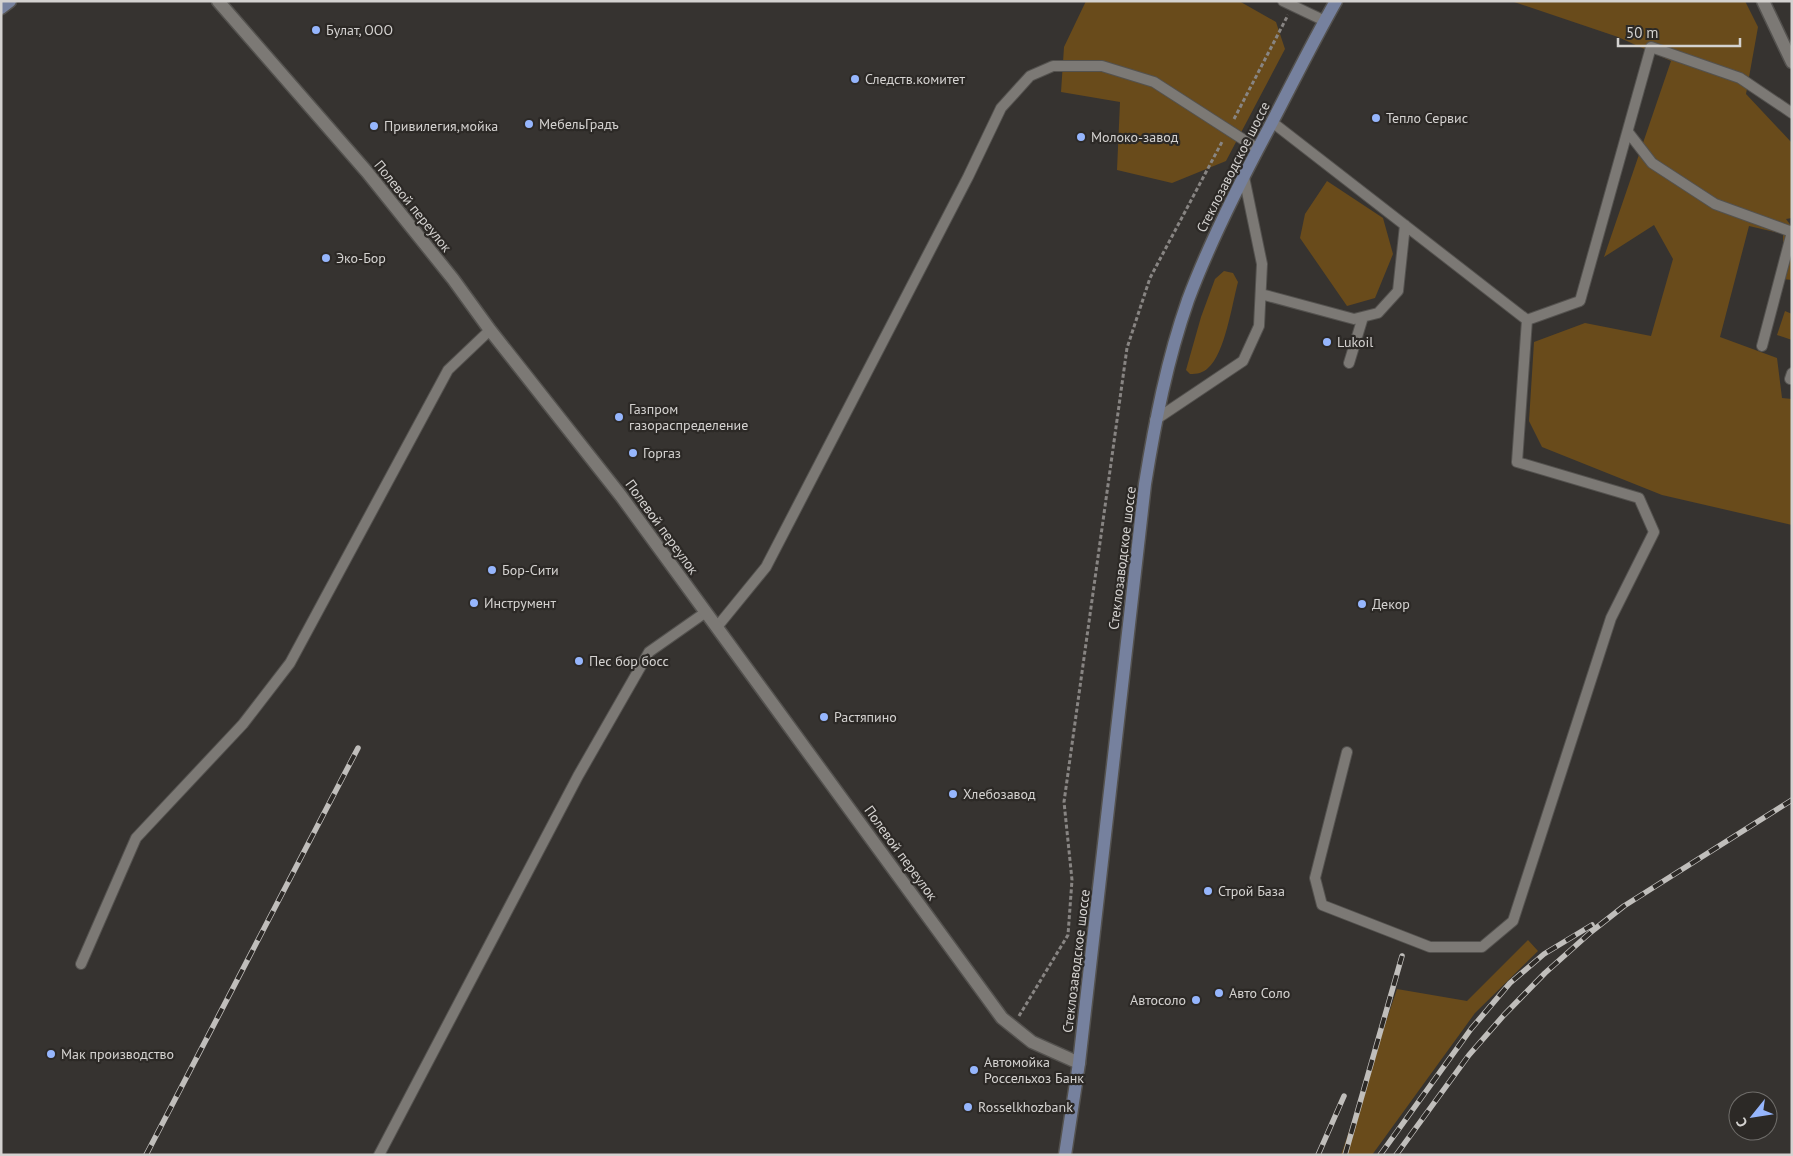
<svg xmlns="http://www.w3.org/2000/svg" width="1793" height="1156" font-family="'PT Sans',sans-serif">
	<rect width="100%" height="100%" fill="#363330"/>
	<!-- green -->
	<path fill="#694b1b" d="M 1086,1 L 1239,1 L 1276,22 L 1285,49 L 1226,161 L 1172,183 L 1117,170 L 1120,102 L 1061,92 L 1064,47 Z
		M 1511,1 L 1745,1 L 1758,27 L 1746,94 L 1792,143 L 1792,218 L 1786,219 L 1792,227 L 1792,280 L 1783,279 L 1783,234 L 1749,226 L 1720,337 L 1777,358 L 1782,398 L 1792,399 L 1792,525 L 1662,495 L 1542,447 L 1529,421 L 1534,342 L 1585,323 L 1651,336 L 1673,259 L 1654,225 L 1604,257 L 1671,61 L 1618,37 Z
		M 1327,181 L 1383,218 L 1393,254 L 1375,298 L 1347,306 L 1300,238 L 1305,214 Z
		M 1224,271 L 1233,273 L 1238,282 C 1232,304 1225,354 1208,368 C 1203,373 1197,374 1190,374 L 1186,370 L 1201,317 L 1215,279 Z
		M 1785,311 L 1792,314 L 1792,340 L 1777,335 Z
		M 1528,940 L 1538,951 L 1475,1013 L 1372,1155 L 1341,1155 L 1397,989 L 1467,1001 Z"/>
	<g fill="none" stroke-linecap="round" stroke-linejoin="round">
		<defs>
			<path id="service" d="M 1283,1 L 1325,21
				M 1272,122 L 1527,320
				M 1628,132 L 1652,163 L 1715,204 L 1792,232 L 1762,346
				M 1261,294 L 1354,319 L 1378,313 L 1398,291 L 1405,225
				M 1527,320 L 1580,301 L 1651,47 L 1740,78 L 1792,113
				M 1349,363 L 1363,317
				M 1790,379 L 1792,373
				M 1155,420 L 1243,361 L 1259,326 L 1262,264 L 1244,177
				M 717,627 L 766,567 L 968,177 L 1001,108 L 1030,76 L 1053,66 L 1102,66 L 1154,82 L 1258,149
				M 1347,752 L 1315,878 L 1322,905 L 1430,947 L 1482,947 L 1513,921 L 1611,618 L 1654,532 L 1639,498 L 1517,462 L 1527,320
				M 81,964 L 136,838 L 243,724 L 290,663 L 448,370 L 490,330
				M 379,1155 L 578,776 L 649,652 L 706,612"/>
			<path id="minor" d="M 1763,1 L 1792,62"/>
			<path id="tertiary" d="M 218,1 L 367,172 L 453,279 L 490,330 L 621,496 L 1002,1018 L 1032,1042 L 1079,1063"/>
			<path id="secondary" d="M 1,8 L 10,1
				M 1065,1155 L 1079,1063 L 1145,484 C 1155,422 1167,360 1188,300 C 1210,241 1239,184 1269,128 C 1291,86 1312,43 1336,1"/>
		</defs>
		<!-- service casing -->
		<use href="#service" stroke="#54524f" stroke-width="12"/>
		<!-- minor casing -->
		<use href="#minor" stroke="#54524f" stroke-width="15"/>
		<!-- tertiary casing -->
		<use href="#tertiary" stroke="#54524f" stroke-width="15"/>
		<!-- secondary casing -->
		<use href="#secondary" stroke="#54524f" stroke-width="15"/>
		<!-- path -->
		<path stroke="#888583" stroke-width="3" stroke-dasharray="4 2.5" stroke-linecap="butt" d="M 1234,119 L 1288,15
			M 1019,1016 L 1068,935 L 1072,880 L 1064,802 L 1127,348 L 1150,278 L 1223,140"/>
		<!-- service -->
		<use href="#service" stroke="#7c7975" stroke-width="10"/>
		<!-- minor -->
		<use href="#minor" stroke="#7c7975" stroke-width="12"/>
		<!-- tertiary -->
		<use href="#tertiary" stroke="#7c7975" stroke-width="12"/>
		<!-- secondary -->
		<use href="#secondary" stroke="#76819e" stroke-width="12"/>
		<defs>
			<path id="rail" d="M 146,1155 L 358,748
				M 1318,1155 L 1344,1096
				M 1345,1155 L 1402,956
				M 1380,1155 L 1471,1029 L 1510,983 L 1544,954 L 1592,925
				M 1396,1155 L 1469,1055 L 1504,1015 L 1545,973 L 1591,932 L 1624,906 L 1792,800"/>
		</defs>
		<!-- rail casing -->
		<use href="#rail" stroke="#c0bebb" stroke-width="5.5"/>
		<!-- rail -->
		<use href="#rail" stroke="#2c2926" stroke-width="4" stroke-dasharray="11" stroke-linecap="butt"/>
	</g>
	<!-- markers -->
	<g fill="#96b6fd" stroke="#2c2926" stroke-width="2">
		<circle cx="316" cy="30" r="5"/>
		<circle cx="855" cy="79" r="5"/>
		<circle cx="1376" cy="118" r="5"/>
		<circle cx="529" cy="124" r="5"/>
		<circle cx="374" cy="126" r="5"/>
		<circle cx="1081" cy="137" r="5"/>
		<circle cx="326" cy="258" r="5"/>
		<circle cx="1327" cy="342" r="5"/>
		<circle cx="619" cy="417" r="5"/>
		<circle cx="633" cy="453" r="5"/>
		<circle cx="492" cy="570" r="5"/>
		<circle cx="474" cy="603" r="5"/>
		<circle cx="1362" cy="604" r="5"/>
		<circle cx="579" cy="661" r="5"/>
		<circle cx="824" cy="717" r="5"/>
		<circle cx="953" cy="794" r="5"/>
		<circle cx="1208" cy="891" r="5"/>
		<circle cx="1219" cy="993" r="5"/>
		<circle cx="1196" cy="1000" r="5"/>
		<circle cx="51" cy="1054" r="5"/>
		<circle cx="974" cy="1070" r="5"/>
		<circle cx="968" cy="1107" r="5"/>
	</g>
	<g text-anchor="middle" stroke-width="4.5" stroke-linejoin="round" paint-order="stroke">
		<!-- poi labels -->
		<g font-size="14" fill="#d4d2d0" stroke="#2c2926" text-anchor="start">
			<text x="326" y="35">Булат, ООО</text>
			<text x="865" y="84">Следств.комитет</text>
			<text x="1386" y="123">Тепло Сервис</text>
			<text x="539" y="129">МебельГрадъ</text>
			<text x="384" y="131">Привилегия,мойка</text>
			<text x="1091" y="142">Молоко-завод</text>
			<text x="336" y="263">Эко-Бор</text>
			<text x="1337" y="347">Lukoil</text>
			<text x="629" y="414">Газпром<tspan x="629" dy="16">газораспределение</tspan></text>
			<text x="643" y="458">Горгаз</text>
			<text x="502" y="575">Бор-Сити</text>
			<text x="484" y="608">Инструмент</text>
			<text x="1372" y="609">Декор</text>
			<text x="589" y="666">Пес бор босс</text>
			<text x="834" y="722">Растяпино</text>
			<text x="963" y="799">Хлебозавод</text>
			<text x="1218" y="896">Строй База</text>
			<text x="1229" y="998">Авто Соло</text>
			<text x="1186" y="1005" text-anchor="end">Автосоло</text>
			<text x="61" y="1059">Мак производство</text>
			<text x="984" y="1067">Автомойка<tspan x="984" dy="16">Россельхоз Банк</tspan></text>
			<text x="978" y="1112">Rosselkhozbank</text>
		</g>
		<!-- street labels -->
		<g font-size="14" fill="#d4d2d0" stroke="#2c2926">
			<text transform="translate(1233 167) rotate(-63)" y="5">Стеклозаводское шоссе</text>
			<text transform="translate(413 206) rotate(51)" y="5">Полевой переулок</text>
			<text transform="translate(662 527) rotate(54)" y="5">Полевой переулок</text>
			<text transform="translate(1122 558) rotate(-83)" y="5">Стеклозаводское шоссе</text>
			<text transform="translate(901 853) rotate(54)" y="5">Полевой переулок</text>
			<text transform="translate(1076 961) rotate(-83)" y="5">Стеклозаводское шоссе</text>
		</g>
	</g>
	<!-- border -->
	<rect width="1793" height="1156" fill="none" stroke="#d4d2d0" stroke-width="5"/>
	<!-- north arrow -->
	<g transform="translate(1753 1116) rotate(240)"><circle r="24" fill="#2c2926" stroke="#6f6d6a"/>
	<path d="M0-4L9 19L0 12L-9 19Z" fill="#96b6fd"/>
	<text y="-8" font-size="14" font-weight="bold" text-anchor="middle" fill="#d4d2d0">С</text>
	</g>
	<!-- scale -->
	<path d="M1618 38v8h122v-8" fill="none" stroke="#d4d2d0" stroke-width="2.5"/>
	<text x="1626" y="38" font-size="15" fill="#d4d2d0" stroke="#2c2926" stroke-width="4" paint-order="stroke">50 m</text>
</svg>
